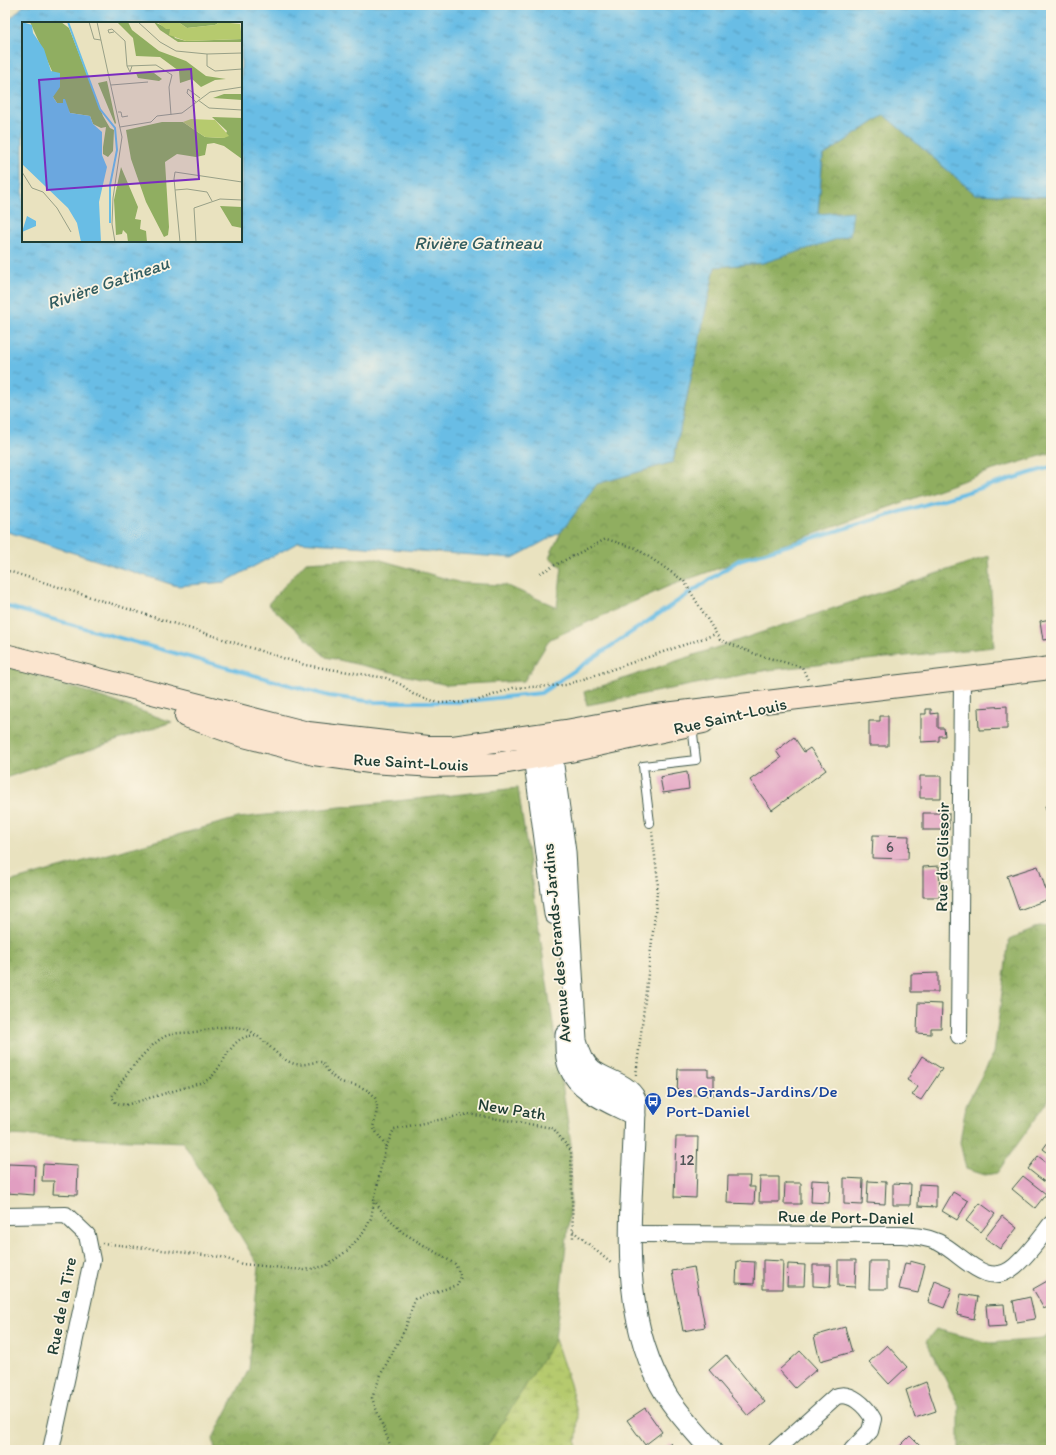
<svg xmlns="http://www.w3.org/2000/svg" width="1056" height="1455" font-family="Itim,sans-serif">
	<defs>
		<pattern id="forest-crowns" width="20" height="18" patternUnits="userSpaceOnUse"><rect width="20" height="18" fill="#90ae61"/><path d="M2 6a3 3 0 1 1 6 0M12 15a3 3 0 1 1 6 0" fill="none" stroke="#758f51"/></pattern>
		<pattern id="wetland-marsh" width="20" height="14" patternUnits="userSpaceOnUse"><rect width="20" height="14" fill="#b6ca6e"/><path d="M1 5h8M5 5V1M11 12h8M15 12V8" fill="none" stroke="#9cae60"/></pattern>
		<pattern id="water-ripples" width="26" height="14" patternUnits="userSpaceOnUse"><rect width="26" height="14" fill="#69bde5"/><path d="M2 4q2-2 4 0t4 0M15 11q2-2 4 0t4 0" fill="none" stroke="#569bba"/></pattern>
	</defs>
	<rect width="100%" height="100%" fill="#fcf5e5"/>
	<filter id="ink" filterUnits="userSpaceOnUse"><feTurbulence type="fractalNoise" baseFrequency=".025" numOctaves="2"/><feDisplacementMap in="SourceGraphic" scale="8" xChannelSelector="R" yChannelSelector="G"/><feConvolveMatrix kernelMatrix="1 2 1 2 8 2 1 2 1" color-interpolation-filters="sRGB"/></filter>
	<filter id="wash" filterUnits="userSpaceOnUse"><feTurbulence type="fractalNoise" baseFrequency=".012" numOctaves="4" result="noise"/><feDisplacementMap in="SourceGraphic" scale="16" xChannelSelector="R" yChannelSelector="G"/><feGaussianBlur stdDeviation="0.9" result="paint"/><feColorMatrix in="noise" values="0 0 0 0 0 0 0 0 0 0 0 0 0 0 0 0 0 1.4 0 .05"/><feComposite in="paint" operator="in"/></filter>
	<g filter="url(#wash)">
		<rect width="100%" height="100%" fill="#e9e2bf"/>
		<!-- forest -->
		<path fill="url(#forest-crowns)" stroke="#58764a" d="M 884,115 L 975,194 L 1051,197 L 1051,453 L 990,471 L 669,586 L 550,639 L 524,681 L 447,685 L 326,657 L 268,604 L 306,562 L 374,558 L 461,583 L 505,585 L 557,607 L 562,567 L 549,557 L 561,532 L 596,484 L 673,462 L 715,267 L 763,263 L 818,214 L 823,156 Z
			M 989,556 L 994,647 L 768,670 L 587,705 L 584,692 Z
			M 5,666 L 44,677 L 172,722 L 5,778 Z
			M 518,788 L 571,1144 L 570,1211 L 555,1339 L 485,1450 L 215,1450 L 213,1438 L 249,1369 L 259,1266 L 183,1142 L 5,1135 L 5,883 L 238,818 Z
			M 1039,926 L 1051,927 L 1051,1085 L 1048,1101 L 997,1173 L 985,1175 L 966,1169 L 960,1142 L 966,1105 L 994,1053 L 1009,939 Z
			M 936,1329 L 990,1343 L 1042,1339 L 1051,1333 L 1051,1450 L 959,1450 L 959,1406 L 926,1341 Z"/>
		<!-- wetland -->
		<path fill="url(#wetland-marsh)" stroke="#6a8451" d="M 555,1339 L 570,1384 L 578,1417 L 576,1450 L 485,1450 Z"/>
		<!-- water -->
		<path fill="url(#water-ripples)" stroke="#447d8c" fill-rule="evenodd" d="M 24,5 L 1051,5 L 1051,197 L 975,194 L 884,115 L 823,156 L 818,214 L 853,211 L 850,235 L 763,263 L 715,267 L 673,462 L 597,484 L 561,532 L 513,558 L 299,542 L 225,582 L 177,586 L 5,531 L 5,24 ZM 23,23 L 241,23 L 241,241 L 23,241 Z"/>
		<g fill="none" stroke-linecap="round" stroke-linejoin="round">
			<!-- stream -->
			<path stroke="#69bde5" stroke-width="4" d="M 5,606 L 329,696 L 375,702 L 459,702 L 541,693 L 739,560 L 1051,467"/>
		</g>
		<g id="blocks">
			<!-- building -->
			<path fill="#e19ec1" d="M 1051,619 L 1051,639 L 1043,640 L 1040,621 Z
				M 1007,706 L 1007,729 L 979,730 L 978,708 Z
				M 926,709 L 931,709 L 931,714 L 938,713 L 938,728 L 944,728 L 945,736 L 939,736 L 939,741 L 921,742 L 921,714 L 926,714 Z
				M 880,716 L 888,716 L 888,746 L 869,746 L 869,721 L 880,721 Z
				M 794,737 L 804,752 L 810,748 L 826,770 L 772,810 L 750,780 L 781,758 L 776,751 Z
				M 687,772 L 689,789 L 663,793 L 660,777 Z
				M 920,776 L 941,776 L 941,798 L 920,798 Z
				M 1051,804 L 1051,827 L 1045,806 Z
				M 923,813 L 949,813 L 949,830 L 923,830 Z
				M 873,835 L 909,836 L 908,859 L 872,858 Z
				M 939,866 L 940,897 L 923,897 L 923,867 Z
				M 1038,866 L 1049,899 L 1019,910 L 1007,876 Z
				M 938,973 L 938,992 L 911,992 L 911,974 Z
				M 918,1003 L 942,1004 L 941,1028 L 931,1028 L 931,1034 L 917,1033 Z
				M 922,1056 L 942,1069 L 921,1100 L 912,1095 L 918,1087 L 907,1080 Z
				M 678,1069 L 708,1069 L 708,1076 L 714,1076 L 714,1095 L 677,1095 Z
				M 676,1137 L 698,1137 L 696,1198 L 674,1197 Z
				M 1051,1138 L 1051,1155 L 1043,1149 Z
				M 1038,1156 L 1051,1166 L 1051,1187 L 1028,1169 Z
				M 8,1164 L 35,1165 L 34,1195 L 7,1193 Z
				M 43,1164 L 78,1166 L 77,1195 L 53,1194 L 54,1181 L 42,1181 Z
				M 728,1176 L 750,1176 L 749,1187 L 755,1187 L 754,1204 L 727,1203 Z
				M 1023,1176 L 1046,1194 L 1035,1208 L 1012,1189 Z
				M 760,1177 L 779,1177 L 779,1202 L 759,1202 Z
				M 844,1178 L 863,1179 L 862,1205 L 844,1204 Z
				M 812,1180 L 830,1181 L 829,1203 L 811,1202 Z
				M 868,1181 L 886,1182 L 885,1204 L 867,1203 Z
				M 785,1183 L 801,1183 L 801,1204 L 784,1204 Z
				M 893,1183 L 911,1184 L 910,1205 L 893,1205 Z
				M 919,1184 L 936,1185 L 936,1207 L 918,1206 Z
				M 953,1192 L 968,1201 L 957,1220 L 942,1211 Z
				M 980,1203 L 995,1214 L 981,1232 L 966,1221 Z
				M 1002,1216 L 1017,1228 L 1000,1249 L 985,1238 Z
				M 763,1260 L 783,1261 L 782,1289 L 763,1289 Z
				M 838,1260 L 856,1260 L 855,1287 L 838,1286 Z
				M 737,1261 L 755,1262 L 754,1284 L 736,1283 Z
				M 870,1261 L 887,1261 L 887,1289 L 869,1289 Z
				M 910,1261 L 925,1265 L 918,1293 L 899,1289 L 905,1263 L 910,1264 Z
				M 788,1264 L 805,1265 L 804,1286 L 787,1286 Z
				M 813,1265 L 831,1265 L 830,1287 L 813,1286 Z
				M 694,1267 L 705,1327 L 683,1331 L 672,1271 Z
				M 1049,1280 L 1051,1284 L 1051,1304 L 1044,1308 L 1033,1289 Z
				M 935,1281 L 952,1288 L 944,1308 L 928,1302 Z
				M 961,1294 L 978,1297 L 974,1319 L 957,1315 Z
				M 1030,1297 L 1035,1319 L 1017,1322 L 1013,1301 Z
				M 1004,1304 L 1006,1326 L 988,1327 L 986,1305 Z
				M 845,1327 L 852,1352 L 820,1361 L 814,1336 Z
				M 887,1345 L 907,1367 L 889,1384 L 869,1362 Z
				M 800,1351 L 817,1369 L 795,1388 L 779,1370 Z
				M 726,1355 L 765,1402 L 748,1416 L 709,1370 Z
				M 926,1382 L 936,1411 L 915,1418 L 906,1390 Z
				M 645,1408 L 662,1432 L 645,1445 L 627,1420 Z
				M 910,1436 L 924,1450 L 896,1450 Z
				M 670,1443 L 676,1450 L 661,1450 Z"/>
		</g>
	</g>
	<g filter="url(#ink)">
		<use href="#blocks" fill-opacity="0" stroke="#3d5649" stroke-width="1"/>
		<g fill="none" stroke-linecap="round" stroke-linejoin="round">
			<defs>
				<path id="service" d="M 650,823 L 643,766 L 696,760 L 692,725"/>
				<path id="minor" d="M 959,1036 L 962,678
					M 5,1216 L 66,1215 L 87,1235 L 92,1260 L 51,1450
					M 631,1234 L 902,1235 C 915,1236 927,1237 938,1242 C 963,1254 986,1291 1015,1266 C 1029,1254 1040,1238 1051,1224
					M 776,1450 L 835,1397 C 850,1390 866,1406 873,1419 L 870,1431 L 852,1450"/>
				<path id="tertiary" d="M 549,737 L 565,852 L 576,1040 C 579,1051 583,1064 593,1071 C 605,1080 628,1084 635,1099 C 635,1198 612,1307 667,1396 C 679,1415 696,1432 711,1450
					M 532,741 L 555,914
					M 566,1035 C 566,1045 565,1056 569,1066 C 579,1092 612,1103 635,1115"/>
				<path id="secondary" d="M 5,655 L 308,733 L 428,747 L 453,747 L 566,731 L 648,716 L 1051,668
					M 186,716 L 240,735 L 314,754 L 370,762 L 435,766 L 496,764 L 570,751 L 703,722"/>
			</defs>
			<!-- service casing -->
			<use href="#service" stroke="#3d5649" stroke-width="10"/>
			<!-- minor casing -->
			<use href="#minor" stroke="#3d5649" stroke-width="18"/>
			<!-- tertiary casing -->
			<use href="#tertiary" stroke="#3d5649" stroke-width="23"/>
			<!-- secondary casing -->
			<use href="#secondary" stroke="#3d5649" stroke-width="24"/>
			<!-- path -->
			<path stroke="#3d5649" stroke-width="2.5" stroke-dasharray="1 3" stroke-linecap="butt" d="M 5,570 L 305,665 L 386,678 L 402,685 L 413,694 L 439,703 L 473,702 L 513,688 L 566,685 L 716,634
				M 540,573 L 606,539 L 636,548 L 684,581 L 720,640 L 758,655 L 802,667 L 808,680
				M 255,1036 C 231,1033 224,1067 209,1079 C 206,1081 203,1082 200,1083 L 126,1105 L 116,1103 L 112,1097 C 120,1081 148,1045 164,1037 C 175,1031 188,1034 200,1031 C 214,1028 234,1024 248,1030 C 265,1038 277,1059 295,1064 C 305,1066 313,1061 322,1062 C 326,1069 332,1077 339,1081 C 343,1083 349,1084 354,1085 C 380,1092 380,1104 373,1127 L 386,1147 C 380,1165 379,1182 374,1200 L 381,1210 L 402,1232 L 455,1264 L 461,1277 L 457,1285 L 415,1299 L 405,1329 L 382,1372 L 372,1398 L 392,1450
				M 636,1075 L 655,915 L 658,881 L 652,832
				M 386,1147 L 394,1129 L 468,1114 L 553,1128 L 571,1151 L 573,1239
				M 573,1231 L 612,1264
				M 102,1243 L 221,1257 L 242,1264 L 304,1270 L 326,1266 L 348,1250 L 364,1232 L 371,1218 L 374,1201"/>
			<!-- service -->
			<use href="#service" stroke="#fff" stroke-width="8"/>
			<!-- minor -->
			<use href="#minor" stroke="#fff" stroke-width="16"/>
			<!-- tertiary -->
			<use href="#tertiary" stroke="#fff" stroke-width="21"/>
			<!-- secondary -->
			<use href="#secondary" stroke="#fbe5cf" stroke-width="22"/>
		</g>
	</g>
	<!-- icons -->
	<defs>
		<symbol id="bus-pin" viewBox="-11 -11 22 30"><path d="M0 17L-7.5 6A9.5 9.5 0 1 1 7.5 6Z" fill="#1a4fb4" stroke="#fcf5e5"/><path d="M-5-6H5V4H4V6H2V4H-2V6H-4V4H-5ZM-3.5-4V0h7V-4ZM-3.5 1.2v1.5H-2V1.2ZM2 1.2v1.5H3.5V1.2Z" fill="#fff"/></symbol>
	</defs>
	<g fill-rule="evenodd">
		<use href="#bus-pin" x="643" y="1091" width="20" height="27"/>
	</g>
	<g text-anchor="middle" stroke-width="3.5" stroke-linejoin="round" paint-order="stroke">
		<!-- number labels -->
		<g font-size="15" fill="#505557">
			<text x="890" y="852">6</text>
			<text x="687" y="1165">12</text>
		</g>
		<!-- street labels -->
		<g font-size="17" fill="#1f3d34" stroke="#fcf5e5">
			<text transform="translate(730 716) rotate(-13)" y="6">Rue Saint-Louis</text>
			<text transform="translate(411 762) rotate(3)" y="6">Rue Saint-Louis</text>
			<text transform="translate(942 857) rotate(-89)" y="6">Rue du Glissoir</text>
			<text transform="translate(556 943) rotate(-95)" y="6">Avenue des Grands-Jardins</text>
			<text transform="translate(512 1109) rotate(9)" y="6">New Path</text>
			<text transform="translate(846 1217) rotate(1)" y="6">Rue de Port-Daniel</text>
			<text transform="translate(61 1306) rotate(-79)" y="6">Rue de la Tire</text>
		</g>
		<!-- transit labels -->
		<g font-size="17" fill="#164399" stroke="#fcf5e5" text-anchor="start">
			<text x="666" y="1097">Des Grands-Jardins/De<tspan x="666" dy="20">Port-Daniel</tspan></text>
		</g>
		<!-- water labels -->
		<g font-size="18" font-style="italic" fill="#325d60" stroke="#fcf5e5">
			<text x="478" y="249">Rivière Gatineau</text>
			<text transform="translate(108 283) rotate(-19)" y="6">Rivière Gatineau</text>
		</g>
	</g>
	<!-- overview -->
	<g transform="translate(22 22)">
		<rect width="220" height="220" fill="#e9e2bf"/>
		<path d="M 8,0 L 39,0 L 47,6 L 81,94 L 88,106 L 92,108 L 91,129 L 86,135 L 81,132 L 81,125 L 84,105 L 79,106 L 71,102 L 68,94 L 48,91 L 42,81 L 35,81 L 31,75 L 30,49 ZM 95,0 L 106,0 L 110,8 L 137,29 L 164,39 L 184,54 L 204,57 L 193,58 L 179,65 L 170,57 L 158,61 L 157,49 L 138,35 L 114,34 L 111,16 ZM 132,0 L 148,7 L 153,16 L 164,19 L 220,17 L 220,20 L 156,20 L 138,8 ZM 156,0 L 198,0 L 193,3 L 165,6 ZM 114,51 L 132,51 L 140,57 L 137,59 L 116,56 ZM 85,59 L 94,101 L 93,102 L 76,61 ZM 202,72 L 220,72 L 220,78 L 191,76 ZM 190,95 L 220,96 L 220,137 L 202,124 L 192,121 L 185,122 L 183,133 L 174,135 L 155,132 L 143,140 L 147,205 L 146,213 L 142,215 L 124,180 L 109,137 L 104,108 L 140,100 L 161,100 L 183,115 L 202,116 L 205,109 ZM 99,145 L 116,185 L 113,197 L 119,198 L 118,207 L 124,209 L 125,220 L 106,220 L 105,212 L 101,208 L 100,212 L 94,213 L 92,178 ZM 198,184 L 220,185 L 220,206 L 210,204 Z" fill="#90ae61"/>
		<path d="M 135,0 L 156,0 L 165,6 L 193,3 L 198,0 L 218,2 L 220,17 L 164,19 L 147,13 L 148,7 L 144,7 ZM 169,97 L 193,98 L 207,114 L 202,116 L 183,115 L 161,100 Z" fill="#b6ca6e"/>
		<path d="M 0,0 L 10,3 L 11,11 L 22,27 L 29,49 L 38,51 L 38,65 L 31,75 L 35,81 L 41,81 L 41,77 L 43,77 L 48,91 L 68,94 L 71,102 L 80,110 L 80,133 L 85,145 L 77,180 L 79,220 L 59,220 L 55,201 L 46,186 L 0,142 ZM 5,194 L 14,199 L 14,204 L 0,210 Z" fill="#69bde5"/>
		<path fill="none" stroke="#69bde5" stroke-width="2" d="M 46,0 L 78,87 L 93,106 L 95,128 L 88,163 L 88,201"/>
		<path fill="none" stroke="#98a087" stroke-width="1" d="M 67,0 L 72,17 L 79,18M 75,0 L 100,115 L 91,176 L 90,202 L 93,220M 116,0 L 138,20 L 154,29 L 185,32 L 220,31M 92,10 L 87,11 L 86,8 L 90,7 L 103,19 L 105,44 L 134,43 L 150,53 L 147,65 L 149,93M 185,32 L 185,44 L 193,49 L 220,47M 105,44 L 108,50 L 110,44M 89,63 L 126,60M 176,78 L 187,86 L 220,88M 174,80 L 165,71 L 166,67 L 178,76M 96,90 L 99,90 L 100,95 L 106,94M 98,105 L 129,100 L 135,94 L 160,91 L 188,70 L 220,65M 0,150 L 10,166 L 21,170 L 35,186 L 49,210M 153,168 L 165,167 L 185,170 L 190,179M 158,220 L 152,157 L 153,150 L 220,160M 174,220 L 172,186 L 198,177 L 220,178"/>
		<path fill="#7b2cbf" fill-opacity="0.15" stroke="#7b2cbf" stroke-width="2" d="M 169,47 L 177,157 L 25,168 L 17,58 Z"/>
		<rect width="220" height="220" fill="none" stroke="#1f3d34" stroke-width="2"/>
	</g>
	<!-- margin -->
	<rect width="1056" height="1455" fill="none" stroke="#fcf5e5" stroke-width="20"/>
</svg>
